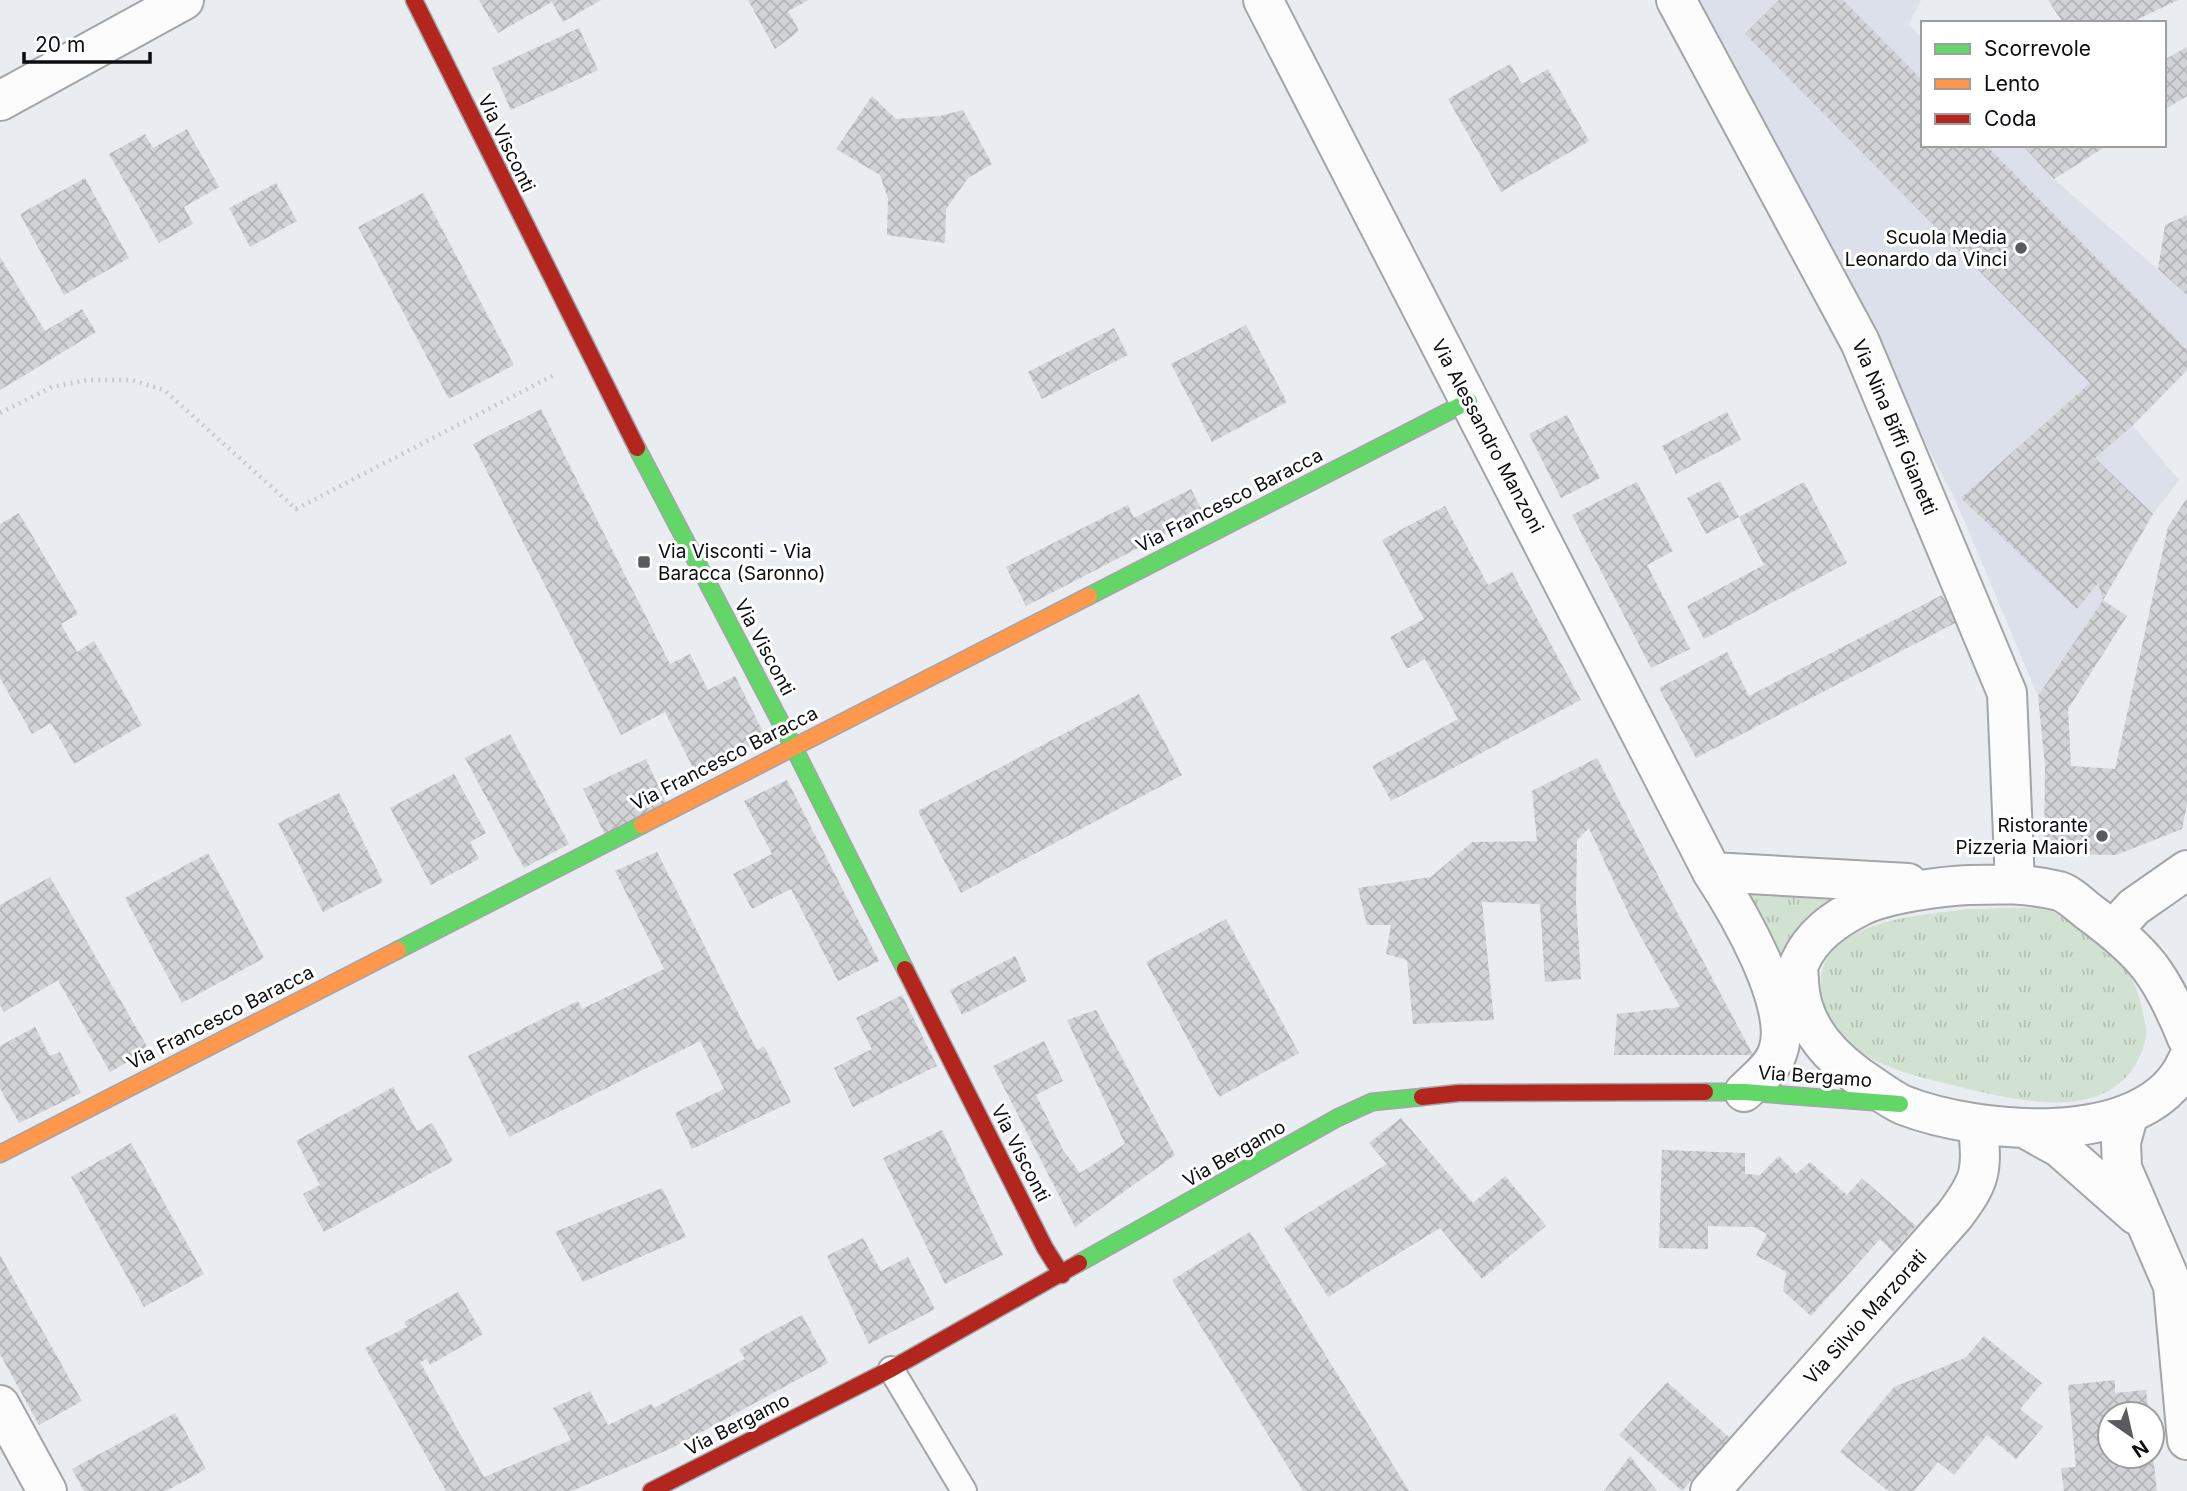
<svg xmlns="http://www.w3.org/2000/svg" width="2187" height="1491" font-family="Inter,sans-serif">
	<defs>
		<pattern id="grass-tufts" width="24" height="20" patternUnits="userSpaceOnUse" patternTransform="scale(1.75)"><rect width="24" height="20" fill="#d2e2d2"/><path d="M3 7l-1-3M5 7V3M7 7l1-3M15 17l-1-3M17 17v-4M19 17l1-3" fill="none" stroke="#b3c1b3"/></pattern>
		<pattern id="building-cross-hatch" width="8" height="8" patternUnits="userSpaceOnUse" patternTransform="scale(1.75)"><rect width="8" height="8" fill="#d1d3d6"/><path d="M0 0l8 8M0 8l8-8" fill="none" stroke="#b2b4b7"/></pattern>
	</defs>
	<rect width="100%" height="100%" fill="#e9ecf0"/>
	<!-- built -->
	<path fill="#dbe0ea" d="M 1691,0 L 1921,0 L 1909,24 L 1923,40 L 1923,145 L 2022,145 L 2054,179 L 2187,295 L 2187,370 L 2133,426 L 2179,480 L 2153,514 L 2103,600 L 2038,696 L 1955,499 Z"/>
	<!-- grass -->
	<path fill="url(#grass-tufts)" d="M 1741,888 L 1845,892 L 1777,957 Z
		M 1968,909 C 1993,909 2023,905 2047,910 C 2076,916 2117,954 2132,979 C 2139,993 2144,1015 2146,1030 C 2147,1039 2142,1052 2138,1060 C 2105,1124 2016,1100 1960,1087 C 1911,1075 1845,1062 1823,1009 C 1820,1002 1821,991 1821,983 C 1821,920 1923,915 1968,909 Z"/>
	<!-- building -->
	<path fill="url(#building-cross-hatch)" d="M 479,0 L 601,0 L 563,22 L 552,2 L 498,33 Z
		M 748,0 L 809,0 L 788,11 L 799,31 L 775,49 Z
		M 1779,0 L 1843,0 L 1923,81 L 1923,145 L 1986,145 L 2187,350 L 2187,370 L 2132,426 L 2095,458 L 2153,514 L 2103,600 L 2098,583 L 2077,609 L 1961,498 L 2090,383 L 1745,34 Z
		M 2048,0 L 2178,0 L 2130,23 L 2063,23 Z
		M 579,28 L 598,70 L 511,110 L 492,68 Z
		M 2187,47 L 2187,96 L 2164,110 L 2164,60 Z
		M 1510,64 L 1522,84 L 1548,69 L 1589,141 L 1501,192 L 1448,99 Z
		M 872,96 L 896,119 L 940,116 L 963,110 L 992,164 L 968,178 L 946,209 L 945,243 L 887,235 L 888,199 L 880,175 L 836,149 Z
		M 187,129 L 219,187 L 184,207 L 193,224 L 159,243 L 109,154 L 145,134 L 153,148 Z
		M 2022,145 L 2108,145 L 2054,179 Z
		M 85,178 L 129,258 L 64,295 L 20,214 Z
		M 276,183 L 297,221 L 250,247 L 229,208 Z
		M 423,193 L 514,365 L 449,399 L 358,227 Z
		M 2187,215 L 2187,295 L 2158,269 L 2165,225 Z
		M 0,257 L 45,331 L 82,309 L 96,332 L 0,390 Z
		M 1246,325 L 1287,402 L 1212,442 L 1171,364 Z
		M 1114,328 L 1128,355 L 1042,399 L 1028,372 Z
		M 541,409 L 670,664 L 690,654 L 708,690 L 735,676 L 766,738 L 696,774 L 665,712 L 621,735 L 473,444 Z
		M 1727,412 L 1741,440 L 1676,474 L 1662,446 Z
		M 1567,415 L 1600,478 L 1561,498 L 1529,434 Z
		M 1720,481 L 1739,517 L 1804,482 L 1847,563 L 1704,639 L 1687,606 L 1764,565 L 1739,517 L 1706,534 L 1687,498 Z
		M 1637,482 L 1673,551 L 1647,565 L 1690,649 L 1651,668 L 1572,515 Z
		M 1191,489 L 1204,514 L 1026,606 L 1006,567 L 1128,505 L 1134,518 Z
		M 2187,498 L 2187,804 L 2182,829 L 2116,855 L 2044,854 L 2045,766 L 2038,696 L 2103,600 L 2127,616 L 2068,709 L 2071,766 L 2115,769 L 2168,527 Z
		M 1445,506 L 1488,585 L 1512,572 L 1581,700 L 1391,801 L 1372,766 L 1458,719 L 1425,659 L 1407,669 L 1390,637 L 1424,619 L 1382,540 Z
		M 19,513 L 78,614 L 61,624 L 77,652 L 94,641 L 142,725 L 74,764 L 51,723 L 32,734 L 0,678 L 0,524 Z
		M 1942,595 L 1957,622 L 1696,758 L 1659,688 L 1727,652 L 1749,696 Z
		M 1139,694 L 1182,775 L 961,893 L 918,811 Z
		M 510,734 L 569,844 L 524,868 L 465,758 Z
		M 1597,758 L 1669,897 L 1753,1055 L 1614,1055 L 1617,1014 L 1680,1007 L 1632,921 L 1589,828 L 1577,840 L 1576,902 L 1581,979 L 1545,982 L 1540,904 L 1482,902 L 1494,1020 L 1413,1024 L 1407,960 L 1386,954 L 1391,925 L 1367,925 L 1358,888 L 1431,877 L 1472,842 L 1537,841 L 1532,791 Z
		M 646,759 L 667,805 L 605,835 L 583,789 Z
		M 454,774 L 486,833 L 470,842 L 479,859 L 431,885 L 390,808 Z
		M 787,780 L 879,961 L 838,981 L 791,889 L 752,909 L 733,874 L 772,854 L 744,801 Z
		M 339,793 L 383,882 L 323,912 L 278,823 Z
		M 657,852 L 757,1050 L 764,1046 L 791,1102 L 692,1149 L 675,1113 L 724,1089 L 700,1041 L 509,1137 L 468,1056 L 578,1001 L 582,1009 L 664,969 L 615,871 Z
		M 208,853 L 264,958 L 182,1003 L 125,898 Z
		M 50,877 L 149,1050 L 110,1072 L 58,980 L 4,1012 L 0,1005 L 0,905 Z
		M 1226,919 L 1299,1053 L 1219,1097 L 1146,962 Z
		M 1015,956 L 1027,981 L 962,1015 L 950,990 Z
		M 902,995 L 937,1066 L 853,1107 L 834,1068 L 872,1049 L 856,1018 Z
		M 1096,1010 L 1175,1155 L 1075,1227 L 993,1066 L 1044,1041 L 1063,1081 L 1036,1095 L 1063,1150 L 1080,1173 L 1125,1144 L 1067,1020 Z
		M 35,1027 L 50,1056 L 60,1052 L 81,1093 L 19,1123 L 0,1088 L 0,1046 Z
		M 393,1087 L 417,1131 L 432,1123 L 453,1161 L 324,1232 L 303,1194 L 320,1185 L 296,1141 Z
		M 1401,1118 L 1473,1203 L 1505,1176 L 1546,1226 L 1482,1279 L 1440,1228 L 1328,1297 L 1284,1228 L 1387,1164 L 1369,1143 Z
		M 942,1130 L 1003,1255 L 945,1284 L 883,1158 Z
		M 131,1143 L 204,1274 L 144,1307 L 71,1177 Z
		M 1662,1150 L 1745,1153 L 1745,1174 L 1760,1175 L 1779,1156 L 1796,1174 L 1810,1162 L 1847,1195 L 1862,1178 L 1916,1226 L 1893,1252 L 1880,1239 L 1811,1316 L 1783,1291 L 1786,1272 L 1756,1255 L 1767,1234 L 1754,1227 L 1708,1226 L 1708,1249 L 1659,1248 Z
		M 662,1188 L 686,1237 L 583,1282 L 555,1232 Z
		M 1250,1232 L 1409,1491 L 1303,1491 L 1172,1280 Z
		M 863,1238 L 881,1271 L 908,1257 L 935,1309 L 869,1344 L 827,1256 Z
		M 0,1255 L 82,1401 L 39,1425 L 0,1354 Z
		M 458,1292 L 483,1334 L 430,1365 L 427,1359 L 420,1362 L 484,1477 L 571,1440 L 553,1408 L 590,1391 L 608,1425 L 651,1404 L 654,1408 L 745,1359 L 739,1349 L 802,1315 L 828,1363 L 674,1447 L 572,1491 L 446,1491 L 365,1348 L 407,1327 L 404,1322 Z
		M 1984,1336 L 2042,1383 L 2020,1409 L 2043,1427 L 2016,1459 L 1987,1435 L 1954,1475 L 1938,1462 L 1914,1491 L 1888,1491 L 1840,1452 L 1894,1387 L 1965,1358 Z
		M 2115,1380 L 2115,1393 L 2146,1390 L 2149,1414 L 2110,1414 L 2110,1456 L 2153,1456 L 2157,1491 L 2064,1491 L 2061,1468 L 2076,1467 L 2068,1385 Z
		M 1667,1382 L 1730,1438 L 1682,1491 L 1619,1435 Z
		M 175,1413 L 206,1469 L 166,1491 L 84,1491 L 72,1469 Z
		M 1630,1456 L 1657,1491 L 1604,1491 Z"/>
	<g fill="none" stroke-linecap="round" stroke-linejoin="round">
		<defs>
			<path id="lane" d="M 891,1369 L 964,1491"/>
			<path id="street" d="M 1263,0 L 1712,872 C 1737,910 1794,1006 1778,1051 C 1773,1068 1756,1080 1744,1092
				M 1676,0 L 1860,342 L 2007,693 L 2015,884
				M 0,101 L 184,0
				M 1712,872 L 1908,883
				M 2113,930 L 2134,907 L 2187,870
				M 2187,1038 C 2161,974 2145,953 2089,912 C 2080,905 2069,894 2059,891 C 2029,883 1999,884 1969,885 C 1941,886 1886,894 1861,906 C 1835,919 1812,935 1800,962 C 1797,967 1799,976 1799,982 C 1801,1029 1834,1061 1871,1085 C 1881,1092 1892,1100 1903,1105 C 1977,1134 2148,1151 2187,1061
				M 2129,1113 L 2121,1142 L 2122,1168 L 2173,1286 L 2187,1440
				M 2024,1128 L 2060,1148 L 2136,1215
				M 0,1405 L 47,1491
				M 1710,1491 L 1954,1216 C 1982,1179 1982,1171 1978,1126"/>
			<path id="fast" d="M 637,448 L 793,746 L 905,969
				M 1089,596 L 1469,401
				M 398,950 L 642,825
				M 1705,1092 L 1744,1092 L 1900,1104
				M 1079,1263 L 1337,1118 L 1372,1102 L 1422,1097"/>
			<path id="slow" d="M 642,825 L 1089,596
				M 0,1154 L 398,950"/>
			<path id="jam" d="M 414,0 L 637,448
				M 905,969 L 1045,1248 L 1062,1275
				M 1422,1097 L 1459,1093 L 1705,1092
				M 651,1491 L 891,1369 L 1079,1263"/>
		</defs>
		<!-- lane casing -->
		<use href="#lane" stroke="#a3a5a8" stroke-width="28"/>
		<!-- street casing -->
		<use href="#street" stroke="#a3a5a8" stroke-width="42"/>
		<!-- fast casing -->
		<use href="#fast" stroke="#a3a5a8" stroke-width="19"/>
		<!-- slow casing -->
		<use href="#slow" stroke="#a3a5a8" stroke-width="19"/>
		<!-- jam casing -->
		<use href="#jam" stroke="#a3a5a8" stroke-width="19"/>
		<!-- path -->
		<path stroke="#c9cacc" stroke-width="4.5" stroke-dasharray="2 5" stroke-linecap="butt" d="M 0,413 L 52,387 L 87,380 L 131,380 L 164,390 L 296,509 L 554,375"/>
		<!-- lane -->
		<use href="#lane" stroke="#fcfcfd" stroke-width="24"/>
		<!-- street -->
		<use href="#street" stroke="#fcfcfd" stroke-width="38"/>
		<!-- fast -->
		<use href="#fast" stroke="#63d668" stroke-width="16"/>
		<!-- slow -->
		<use href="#slow" stroke="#ff974d" stroke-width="16"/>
		<!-- jam -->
		<use href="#jam" stroke="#b3261e" stroke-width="16"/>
	</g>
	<!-- markers -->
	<g fill="#595b5e" stroke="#fff" stroke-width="2.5">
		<circle cx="2021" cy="248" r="7"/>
		<rect x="637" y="555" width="14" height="14" rx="3.5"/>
		<circle cx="2102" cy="836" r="7"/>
	</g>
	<g text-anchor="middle" stroke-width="6" stroke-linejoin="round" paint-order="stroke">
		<!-- street labels -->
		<g font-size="19" fill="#0c0d10" stroke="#fff">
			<text transform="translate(507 143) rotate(64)" y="7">Via Visconti</text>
			<text transform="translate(1895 427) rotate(67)" y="7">Via Nina Biffi Gianetti</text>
			<text transform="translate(1488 436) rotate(62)" y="7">Via Alessandro Manzoni</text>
			<text transform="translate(1229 500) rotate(-27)" y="7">Via Francesco Baracca</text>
			<text transform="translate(765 647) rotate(62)" y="7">Via Visconti</text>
			<text transform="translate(724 758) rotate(-27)" y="7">Via Francesco Baracca</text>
			<text transform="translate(220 1017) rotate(-27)" y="7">Via Francesco Baracca</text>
			<text transform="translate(1815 1076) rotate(4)" y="7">Via Bergamo</text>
			<text transform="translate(1021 1153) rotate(63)" y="7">Via Visconti</text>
			<text transform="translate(1234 1153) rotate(-30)" y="7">Via Bergamo</text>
			<text transform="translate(1865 1317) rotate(-48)" y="7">Via Silvio Marzorati</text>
			<text transform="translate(737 1424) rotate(-27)" y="7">Via Bergamo</text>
		</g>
		<!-- poi labels -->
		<g font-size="19" fill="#0c0d10" stroke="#fff" text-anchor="end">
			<text x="2007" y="244">Scuola Media<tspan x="2007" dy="22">Leonardo da Vinci</tspan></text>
			<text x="658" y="558" text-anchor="start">Via Visconti - Via<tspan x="658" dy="22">Baracca (Saronno)</tspan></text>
			<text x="2088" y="832">Ristorante<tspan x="2088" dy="22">Pizzeria Maiori</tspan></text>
		</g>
	</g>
	<!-- legend -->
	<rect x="1921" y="21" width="245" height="126" fill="#ffffff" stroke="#9e9e9f" stroke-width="2"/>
	<rect x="1935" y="44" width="35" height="10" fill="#63d668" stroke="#9e9e9f" stroke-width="2"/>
	<text x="1984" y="56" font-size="21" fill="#0c0d10">Scorrevole</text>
	<rect x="1935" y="79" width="35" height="10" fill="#ff974d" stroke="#9e9e9f" stroke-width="2"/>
	<text x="1984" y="91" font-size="21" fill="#0c0d10">Lento</text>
	<rect x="1935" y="114" width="35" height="10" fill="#b3261e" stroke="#9e9e9f" stroke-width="2"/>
	<text x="1984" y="126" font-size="21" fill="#0c0d10">Coda</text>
	<!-- north arrow -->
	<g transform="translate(2131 1435) rotate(146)"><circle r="33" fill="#ffffff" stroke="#9e9e9f" stroke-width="2"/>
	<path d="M0-5L12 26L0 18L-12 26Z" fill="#595b5e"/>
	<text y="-10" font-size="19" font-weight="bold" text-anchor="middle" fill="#0c0d10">N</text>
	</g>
	<!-- scale -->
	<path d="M24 52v10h126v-10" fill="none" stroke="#0c0d10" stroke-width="3.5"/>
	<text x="35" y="52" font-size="21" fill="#0c0d10" stroke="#ffffff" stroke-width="5" paint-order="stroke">20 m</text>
</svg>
